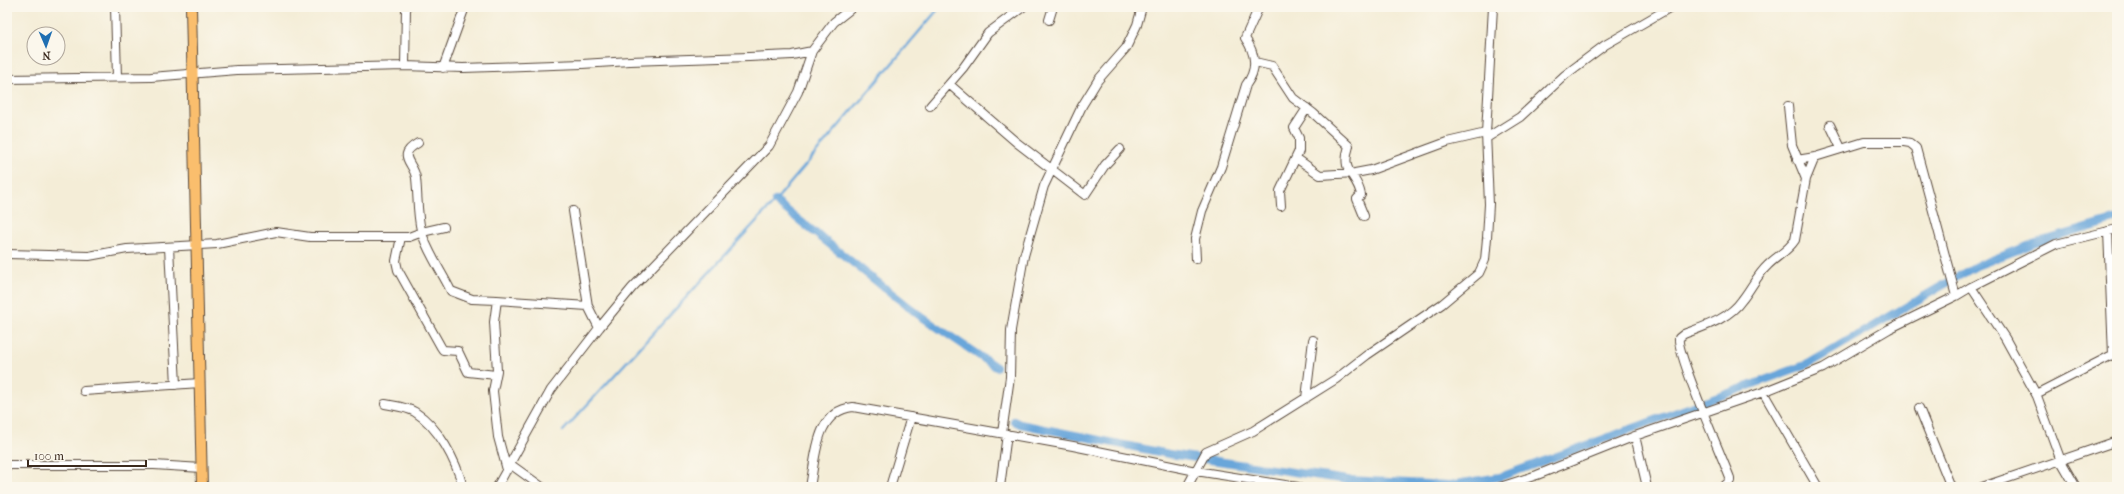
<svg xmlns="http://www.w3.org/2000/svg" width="2124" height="494" font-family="'IM FELL French Canon',serif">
	<rect width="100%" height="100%" fill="#fbf7ec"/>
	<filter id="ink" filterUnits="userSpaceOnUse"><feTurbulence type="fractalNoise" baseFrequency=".025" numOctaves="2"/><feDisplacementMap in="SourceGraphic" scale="8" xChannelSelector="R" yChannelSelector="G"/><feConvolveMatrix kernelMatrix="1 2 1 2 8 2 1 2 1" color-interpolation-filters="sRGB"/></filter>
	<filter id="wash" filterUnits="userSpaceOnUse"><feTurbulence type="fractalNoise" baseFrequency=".012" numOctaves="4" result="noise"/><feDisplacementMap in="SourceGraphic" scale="16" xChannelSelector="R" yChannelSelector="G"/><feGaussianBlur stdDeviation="0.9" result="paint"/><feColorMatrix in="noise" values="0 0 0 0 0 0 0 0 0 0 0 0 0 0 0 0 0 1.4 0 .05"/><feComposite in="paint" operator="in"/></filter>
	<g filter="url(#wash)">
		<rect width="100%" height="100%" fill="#f4edd7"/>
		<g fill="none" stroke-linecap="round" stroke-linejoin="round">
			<!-- stream -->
			<path stroke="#69a6da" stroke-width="2.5" d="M 563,431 L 775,201 L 940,7"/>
			<!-- canal -->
			<path stroke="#69a6da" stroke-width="8" d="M 775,201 L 919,315 L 996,367
				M 1014,421 L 1020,424 L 1169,454 L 1348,480 L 1450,485 L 1500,477 L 1808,364 L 1976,266 L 2033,244 L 2117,219"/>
		</g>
	</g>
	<g filter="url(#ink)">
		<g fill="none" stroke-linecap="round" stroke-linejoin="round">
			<defs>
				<path id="minor" d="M 115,7 L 117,77
					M 1049,20 L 1053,7
					M 1255,62 L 1272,66 L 1293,98 L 1313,113 L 1349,146 C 1340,174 1357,173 1361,195 L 1357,199 L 1364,216
					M 405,66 L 406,7
					M 443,68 L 465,7
					M 7,79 L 151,77 L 237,70 L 405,66 L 463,68 L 582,64 L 630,61 L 749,57 L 792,55 L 812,51
					M 949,84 L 1016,142 L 1085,195 L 1105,165 L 1120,149
					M 930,106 L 963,68 L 988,33 L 1023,7
					M 1788,106 L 1792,145 L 1806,179
					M 1830,125 L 1841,148
					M 1488,137 L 1520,117 L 1565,75 L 1605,45 L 1671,7
					M 418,143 C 395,156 414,162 416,178 C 418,196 417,213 421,230 C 426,250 442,272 451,291 L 472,299 L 497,300 L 494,322 L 497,371 L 493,391 L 498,437 L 507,470
					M 1296,158 L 1320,175 L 1355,173 L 1371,170 L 1447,142 L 1486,133
					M 1797,160 L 1815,157 L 1864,142 L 1904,142 L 1910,143 L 1916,148 L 1956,296
					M 1281,206 L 1280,191 L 1299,151 L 1299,138 L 1294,128 L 1307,108
					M 573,211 L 588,306 L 599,328
					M 2108,231 L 2113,355
					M 401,237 L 396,261 L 398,270 L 441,347 L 443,350 L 458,351 L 468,372 L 496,375
					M 169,247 L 176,385
					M 7,254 L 89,256 L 127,249 L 217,244 L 276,232 L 310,237 L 409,237 L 422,232 L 444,227
					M 1196,259 L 1195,239 L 1202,211 L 1221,167 L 1246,85 C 1258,69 1256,54 1245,38 L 1259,7
					M 1971,287 L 2056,244 L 2117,229
					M 497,300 L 588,306
					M 84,391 L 200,383
					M 1763,392 L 1818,487
					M 2036,394 L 2116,353
					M 1306,398 L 1313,340
					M 385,404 C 395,406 407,407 415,412 C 439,427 456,461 463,487
					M 1919,408 L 1951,487
					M 1002,433 L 1010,377 L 1011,330 L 1024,256 L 1044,186 L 1082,106 L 1098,80 L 1126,48 L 1137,25 L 1142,7
					M 1635,436 L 1647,487
					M 510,464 L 542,487
					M 7,465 L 154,465 L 202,468
					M 497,487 L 551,390 L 599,328 L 632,288 L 769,146 L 798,92 L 812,51 L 834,22 L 853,7
					M 810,487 C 816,457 815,411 853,407 L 1073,446 L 1196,471 L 1298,487
					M 890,487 L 911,417
					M 1000,487 L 1007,434
					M 1187,487 L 1206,452 L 1253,431 L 1336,379 L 1367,355 L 1442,304 L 1479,273 L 1485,260 L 1487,238 L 1489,204 L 1486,133 L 1493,7
					M 1500,487 L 1537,475 L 1635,436 L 1763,392 L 1823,368 L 1889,329 L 1956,296 L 1971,287 L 2005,338 L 2037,396 L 2061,461 L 2076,487
					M 1723,487 L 1730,481 L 1730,478 C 1722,457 1676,352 1679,338 L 1684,334 C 1705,326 1729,319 1742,300 C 1751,289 1757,275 1768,265 C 1777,256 1788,251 1795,240 L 1806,179 L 1815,157
					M 1982,487 L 2117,441"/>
				<path id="major" d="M 191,7 L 202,487"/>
			</defs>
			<!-- minor casing -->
			<use href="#minor" stroke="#57473a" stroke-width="10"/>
			<!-- major casing -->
			<use href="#major" stroke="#57473a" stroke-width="12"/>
			<!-- minor -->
			<use href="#minor" stroke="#fff" stroke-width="8"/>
			<!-- major -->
			<use href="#major" stroke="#fabe6d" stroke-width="10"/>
		</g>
	</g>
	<!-- margin -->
	<rect width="2124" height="494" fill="none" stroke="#fbf7ec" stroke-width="24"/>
	<!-- north arrow -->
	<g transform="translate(46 46) rotate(178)"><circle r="19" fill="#fbf7ec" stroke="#aea59a"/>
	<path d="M0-3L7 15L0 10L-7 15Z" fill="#1f6fb2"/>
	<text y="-6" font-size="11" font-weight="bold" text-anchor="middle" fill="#3b2a1e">N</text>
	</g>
	<!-- scale -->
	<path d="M28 460v6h118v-6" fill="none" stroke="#3b2a1e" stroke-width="2"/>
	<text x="34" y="460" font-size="12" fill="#3b2a1e" stroke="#fbf7ec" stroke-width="3" paint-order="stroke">100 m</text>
</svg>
